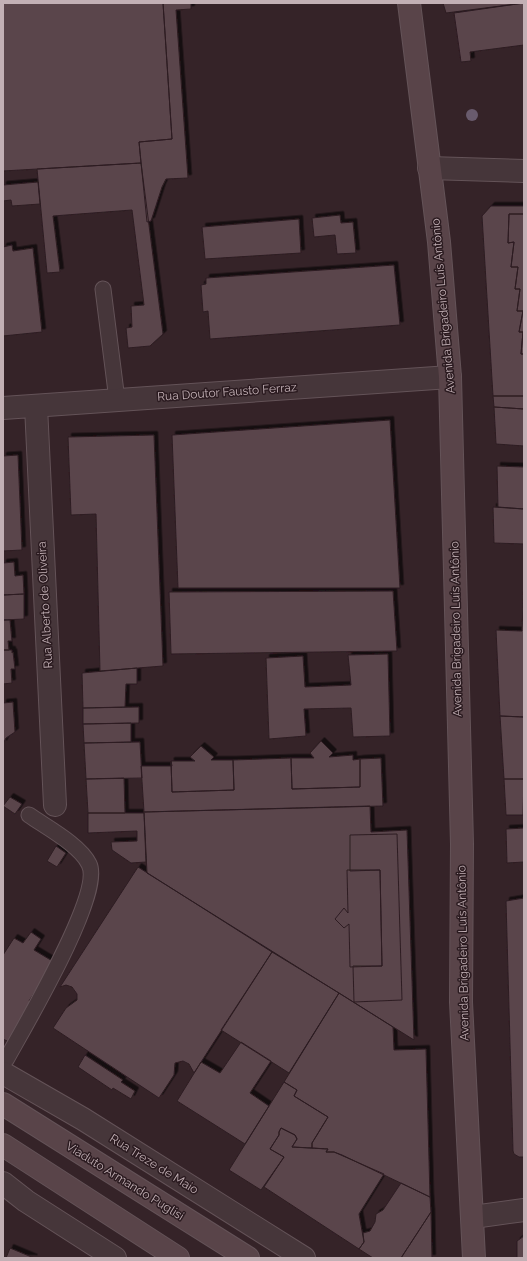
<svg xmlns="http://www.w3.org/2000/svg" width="527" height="1261" font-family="Raleway,sans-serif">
	<defs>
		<filter id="shadow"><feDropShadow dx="3.5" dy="-3.5" stdDeviation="0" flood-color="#0009"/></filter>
	</defs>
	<rect width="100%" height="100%" fill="#352328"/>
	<!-- building -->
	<path fill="#5a444b" stroke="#2d1d22" filter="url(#shadow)" d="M 3,3 L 163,3 L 172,139 L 139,142 L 141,163 L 3,171 Z
		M 163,3 L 191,3 L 191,9 L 176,10 L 188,178 L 166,179 L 162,187 L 151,221 L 147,222 L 139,142 L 172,139 Z
		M 443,3 L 524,3 L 446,13 Z
		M 524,3 L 524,45 L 470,52 L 471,61 L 461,62 L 454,13 Z
		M 141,163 L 163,334 L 150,346 L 128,348 L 126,328 L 132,327 L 131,306 L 144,305 L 132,210 L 53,216 L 60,272 L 47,273 L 37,169 Z
		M 38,182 L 40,204 L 12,206 L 11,200 L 3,201 L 3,185 Z
		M 491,206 L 524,206 L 524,214 L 509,214 L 508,243 L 514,242 L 511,267 L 518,267 L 515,289 L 520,289 L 517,311 L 523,311 L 519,332 L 523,332 L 521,354 L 524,354 L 524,396 L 493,396 L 482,216 Z
		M 509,214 L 524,214 L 524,354 L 521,354 L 523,332 L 519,332 L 523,311 L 517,311 L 520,289 L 515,289 L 518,267 L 511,267 L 514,242 L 508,243 Z
		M 340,215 L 341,223 L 353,222 L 356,253 L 337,254 L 335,235 L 314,237 L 312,218 Z
		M 299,219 L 301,253 L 205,259 L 202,227 Z
		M 12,245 L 13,251 L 33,248 L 42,332 L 3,336 L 3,247 Z
		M 394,265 L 400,325 L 210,339 L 208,311 L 203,312 L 201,285 L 206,284 L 206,278 Z
		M 493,396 L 524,396 L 524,409 L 494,407 Z
		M 494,407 L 524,409 L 524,446 L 496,444 Z
		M 390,420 L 400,588 L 178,588 L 172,435 Z
		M 154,435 L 163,666 L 100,671 L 96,514 L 71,515 L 68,437 Z
		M 18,455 L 22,550 L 3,551 L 3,456 Z
		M 497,466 L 524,467 L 524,509 L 498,507 Z
		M 493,507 L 524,509 L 524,544 L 494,543 Z
		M 14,562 L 15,576 L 23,575 L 24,594 L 3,595 L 3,563 Z
		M 524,577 L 524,717 L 500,716 L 496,630 L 522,631 Z
		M 393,591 L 397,651 L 171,654 L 169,592 Z
		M 24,594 L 24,619 L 3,620 L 3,595 Z
		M 3,620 L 10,620 L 12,641 L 8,641 L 9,650 L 3,650 Z
		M 3,650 L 12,650 L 12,653 L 13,652 L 15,669 L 11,669 L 12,683 L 3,684 Z
		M 388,654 L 390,736 L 353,737 L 351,708 L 304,709 L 306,736 L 269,739 L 266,658 L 303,656 L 305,687 L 351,685 L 348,655 Z
		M 137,668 L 137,684 L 126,684 L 125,707 L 83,708 L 82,673 Z
		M 13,702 L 15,732 L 6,738 L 3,744 L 3,703 Z
		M 139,707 L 139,723 L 83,724 L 83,708 Z
		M 500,716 L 524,717 L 524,779 L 504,779 Z
		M 131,723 L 131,742 L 84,743 L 83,724 Z
		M 321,741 L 333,753 L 329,757 L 353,755 L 353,760 L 360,759 L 360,787 L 292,789 L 291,758 L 314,758 L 310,753 Z
		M 140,742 L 142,778 L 86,779 L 84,743 Z
		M 201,746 L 214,757 L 211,760 L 233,760 L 234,790 L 172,792 L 171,761 L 195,761 L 190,757 Z
		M 291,758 L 292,789 L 360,787 L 360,759 L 381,758 L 383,806 L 144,812 L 141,766 L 172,766 L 171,761 L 172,792 L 234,790 L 233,760 Z
		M 124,778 L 125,813 L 88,813 L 86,779 Z
		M 504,779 L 524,779 L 523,815 L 506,815 Z
		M 10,797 L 22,804 L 15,814 L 3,806 Z
		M 370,806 L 371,832 L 407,830 L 414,1040 L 147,873 L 144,812 Z
		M 88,813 L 144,813 L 146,862 L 131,863 L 112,850 L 111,842 L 137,841 L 137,831 L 88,833 Z
		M 524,828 L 524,862 L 507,863 L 506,829 Z
		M 397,834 L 402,1000 L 354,1002 L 353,966 L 382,966 L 380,870 L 350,871 L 350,835 Z
		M 56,846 L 66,853 L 57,867 L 47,861 Z
		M 138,867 L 272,952 L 194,1073 L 189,1064 L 183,1061 L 175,1063 L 174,1075 L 159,1098 L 53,1028 L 66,1008 L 77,1000 L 77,994 L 72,987 L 66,985 L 60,987 Z
		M 347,870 L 380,870 L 382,966 L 350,967 L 349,924 L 344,928 L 335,919 L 344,908 L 348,913 Z
		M 524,898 L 524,1157 L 519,1157 L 514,1154 L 513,1151 L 506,901 Z
		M 31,932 L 41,939 L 34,950 L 54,962 L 29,1001 L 32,1003 L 9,1042 L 3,1039 L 3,955 L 14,938 L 23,943 Z
		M 272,952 L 339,993 L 289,1073 L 221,1030 Z
		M 339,993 L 393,1027 L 394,1050 L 426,1049 L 430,1197 L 342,1155 L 334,1152 L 326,1152 L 328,1149 L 312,1148 L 312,1143 L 328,1117 L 294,1096 L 297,1090 L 284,1082 Z
		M 241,1042 L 271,1061 L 250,1093 L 269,1106 L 245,1144 L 177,1101 L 201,1062 L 220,1073 Z
		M 85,1055 L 123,1080 L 121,1082 L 135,1091 L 131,1099 L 113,1088 L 112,1090 L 78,1067 Z
		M 284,1082 L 297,1090 L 294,1096 L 328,1117 L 312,1143 L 312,1148 L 292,1147 L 297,1139 L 295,1135 L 281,1128 L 279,1132 L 279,1135 L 270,1149 L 284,1157 L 261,1190 L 229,1170 Z
		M 281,1128 L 295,1135 L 297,1139 L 292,1147 L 328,1149 L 326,1152 L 334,1152 L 384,1174 L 359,1214 L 364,1242 L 359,1249 L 264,1187 L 284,1157 L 270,1149 L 279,1135 L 279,1132 Z
		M 401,1183 L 430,1197 L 431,1212 L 401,1258 L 373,1258 L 359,1249 L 364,1242 L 363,1233 L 370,1231 L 375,1222 L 376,1214 L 383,1210 Z
		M 431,1212 L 432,1258 L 401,1258 Z
		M 524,1236 L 524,1258 L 517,1258 L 517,1241 Z
		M 10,1248 L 34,1258 L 6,1258 Z"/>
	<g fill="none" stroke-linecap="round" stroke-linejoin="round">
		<defs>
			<path id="lane" d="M 103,289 L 117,400
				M 6,1060 C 23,1029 104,893 89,864 C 80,845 46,827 29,815"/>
			<path id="street" d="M 429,168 L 524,171
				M 36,406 L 55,805
				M 3,408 L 450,377
				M 3,1073 L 83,1119 L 304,1258
				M 3,1183 L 26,1201 L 115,1258
				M 473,1217 L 524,1210"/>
			<path id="secondary" d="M 409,3 L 439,242 L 450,377 L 462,844 L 461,1002 L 474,1258
				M 3,1104 L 248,1258
				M 3,1145 L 178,1258"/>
		</defs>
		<!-- lane casing -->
		<use href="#lane" stroke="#645358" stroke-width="17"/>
		<!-- street casing -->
		<use href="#street" stroke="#645358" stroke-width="24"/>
		<!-- secondary casing -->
		<use href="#secondary" stroke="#645358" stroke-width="24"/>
		<!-- lane -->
		<use href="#lane" stroke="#46363a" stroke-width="15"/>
		<!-- street -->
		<use href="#street" stroke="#46363a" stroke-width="22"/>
		<!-- secondary -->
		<use href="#secondary" stroke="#594449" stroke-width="22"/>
	</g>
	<!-- trees -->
	<circle fill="#695b6d" cx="472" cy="115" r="6"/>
	<g text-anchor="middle" stroke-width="3" stroke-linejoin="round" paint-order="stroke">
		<!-- street labels -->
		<g font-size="12" fill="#c2b0b5" stroke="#2b1b20">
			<text transform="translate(443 306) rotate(-95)" y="4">Avenida Brigadeiro Luís Antônio</text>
			<text transform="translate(227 392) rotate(-4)" y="4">Rua Doutor Fausto Ferraz</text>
			<text transform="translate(45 605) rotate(-93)" y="4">Rua Alberto de Oliveira</text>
			<text transform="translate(456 629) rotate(-91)" y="4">Avenida Brigadeiro Luís Antônio</text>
			<text transform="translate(463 953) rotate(-91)" y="4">Avenida Brigadeiro Luís Antônio</text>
			<text transform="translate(154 1164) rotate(32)" y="4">Rua Treze de Maio</text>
			<text transform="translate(125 1181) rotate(32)" y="4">Viaduto Armando Puglisi</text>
		</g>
	</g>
	<!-- border -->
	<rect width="527" height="1261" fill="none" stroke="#c2b0b5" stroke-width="8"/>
</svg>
